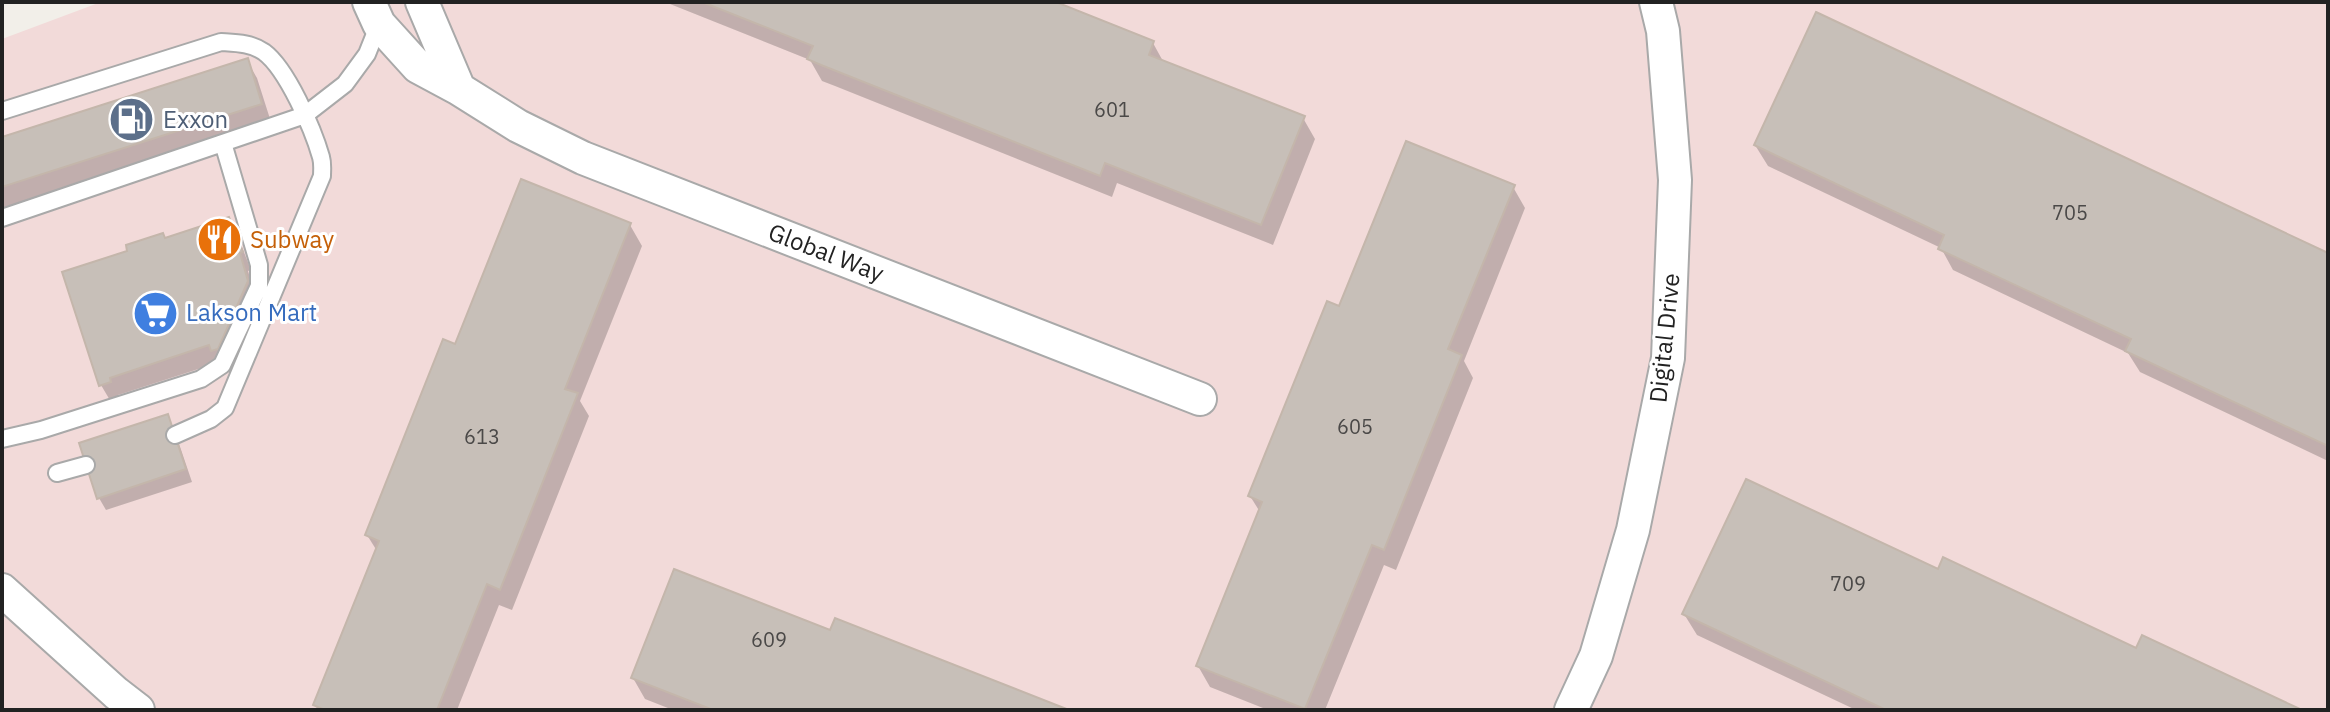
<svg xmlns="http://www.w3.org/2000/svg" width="2330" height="712" font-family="'IBM Plex Sans',sans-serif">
	<rect width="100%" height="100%" fill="#f2efe9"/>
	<!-- commercial -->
	<path fill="#f2dad9" d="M 101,2 L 2328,2 L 2328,710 L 2,710 L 2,39 Z"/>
	<!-- shadow -->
	<path fill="#0003" d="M 668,2 L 1051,2 L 1153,43 L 1164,63 L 1303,118 L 1315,139 L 1273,245 L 1117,183 L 1112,197 L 835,86 L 822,81 L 810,60 L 670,4 Z
		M 247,61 L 257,78 L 271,122 L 2,208 L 2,139 Z
		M 1755,145 L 2328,255 L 2328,461 L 2140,372 L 2128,353 L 1953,270 L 1941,248 L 1768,166 Z
		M 1513,187 L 1525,208 L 1464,361 L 1473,378 L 1396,570 L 1384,565 L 1325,710 L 1268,710 L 1210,687 L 1198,666 L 1260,512 L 1250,496 L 1340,308 Z
		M 228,220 L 238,237 L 251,270 L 248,271 L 257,300 L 220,362 L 118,395 L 119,400 L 111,402 L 101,385 L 166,240 Z
		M 630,225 L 642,246 L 580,401 L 589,416 L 512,610 L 499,605 L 457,710 L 318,710 L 315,705 L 377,551 L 367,535 L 456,347 Z
		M 167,416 L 174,429 L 192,482 L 106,510 L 99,498 Z
		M 1939,572 L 2137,650 L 2298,710 L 1856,710 L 1697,635 L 1684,614 Z
		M 831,633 L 1064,710 L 673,710 L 645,699 L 633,678 Z"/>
	<!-- building -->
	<path fill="#c7bfb8" stroke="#c4b6ab" stroke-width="2" d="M 702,2 L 1056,2 L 1154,41 L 1149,55 L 1305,116 L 1261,225 L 1105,163 L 1100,176 L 821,65 L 807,59 L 813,46 Z
		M 1816,12 L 2328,253 L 2328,446 L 2125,351 L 2131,339 L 1938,249 L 1944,235 L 1754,145 Z
		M 248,58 L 262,104 L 2,187 L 2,137 Z
		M 1406,141 L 1515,185 L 1448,349 L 1462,355 L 1384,550 L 1372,545 L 1305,709 L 1196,666 L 1262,502 L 1248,496 L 1327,301 L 1339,306 Z
		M 521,179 L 631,223 L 565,389 L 578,393 L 500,590 L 487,584 L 437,710 L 325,710 L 313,705 L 379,541 L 365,535 L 443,339 L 455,344 Z
		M 229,217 L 243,252 L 240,253 L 248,281 L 218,349 L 211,351 L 209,345 L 110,378 L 111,382 L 99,386 L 62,272 L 127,251 L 126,245 L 163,233 L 165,238 Z
		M 168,414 L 186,469 L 97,499 L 79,443 Z
		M 1746,479 L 1938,569 L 1943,557 L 2136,648 L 2142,635 L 2302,710 L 1886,710 L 1682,614 Z
		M 674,569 L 830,630 L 835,618 L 1069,710 L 713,710 L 631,678 Z"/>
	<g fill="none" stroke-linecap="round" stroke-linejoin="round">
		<defs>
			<path id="service" d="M 2,111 L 221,42 C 236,43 251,43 264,52 C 287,69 313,129 321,157 C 323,164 322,170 322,176 L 225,408 L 211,419 L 175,435
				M 2,218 L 305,115 L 345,84 L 367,54 L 379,24
				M 2,439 L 41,430 L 201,379 L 222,365 L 259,286 L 259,265 L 223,143
				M 57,473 L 86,465"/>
			<path id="minor" d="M 369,2 L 379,24 L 418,67 L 459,89 L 518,126 L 583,158 L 1200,399
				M 422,2 L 459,89
				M 2,590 L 116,693 L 138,710
				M 1571,710 L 1596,656 L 1633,530 L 1668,358 L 1675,180 L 1663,31 L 1656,2"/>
		</defs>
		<!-- service casing -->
		<use href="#service" stroke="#a9a9a9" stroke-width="20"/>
		<!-- minor casing -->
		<use href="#minor" stroke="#a9a9a9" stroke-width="36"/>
		<!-- service -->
		<use href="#service" stroke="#fff" stroke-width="16"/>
		<!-- minor -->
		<use href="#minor" stroke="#fff" stroke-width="32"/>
	</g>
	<!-- icons -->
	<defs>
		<symbol id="fuel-disc" viewBox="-11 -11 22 22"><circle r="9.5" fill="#5c6f8a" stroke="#fff"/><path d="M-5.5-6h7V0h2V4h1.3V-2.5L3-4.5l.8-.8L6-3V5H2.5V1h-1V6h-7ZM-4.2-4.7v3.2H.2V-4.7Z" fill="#fff"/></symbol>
		<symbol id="restaurant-disc" viewBox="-11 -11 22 22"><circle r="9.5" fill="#e8710a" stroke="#fff"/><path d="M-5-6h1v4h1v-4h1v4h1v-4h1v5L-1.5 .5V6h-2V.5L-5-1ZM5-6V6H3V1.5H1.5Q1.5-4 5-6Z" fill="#fff"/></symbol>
		<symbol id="supermarket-disc" viewBox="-11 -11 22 22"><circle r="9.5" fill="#3f7fe0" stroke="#fff"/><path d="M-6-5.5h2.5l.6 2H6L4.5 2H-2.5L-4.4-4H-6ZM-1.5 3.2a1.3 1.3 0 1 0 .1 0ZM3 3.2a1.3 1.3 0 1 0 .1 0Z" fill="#fff"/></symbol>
	</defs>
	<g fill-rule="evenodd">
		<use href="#fuel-disc" x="106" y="94" width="51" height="51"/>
		<use href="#restaurant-disc" x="194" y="214" width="51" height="51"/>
		<use href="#supermarket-disc" x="130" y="288" width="51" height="51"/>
	</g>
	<g text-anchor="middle" stroke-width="6" stroke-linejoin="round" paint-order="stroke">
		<!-- number labels -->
		<g font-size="20" fill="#4b4948">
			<text x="1112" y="117">601</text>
			<text x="2070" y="220">705</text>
			<text x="1355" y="434">605</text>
			<text x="482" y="444">613</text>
			<text x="1848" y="591">709</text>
			<text x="769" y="647">609</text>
		</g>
		<!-- service labels -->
		<g font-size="24" fill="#4e5e75" stroke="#fff" text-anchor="start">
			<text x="163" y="128">Exxon</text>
		</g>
		<!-- food labels -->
		<g font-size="24" fill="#c56008" stroke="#fff" text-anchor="start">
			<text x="250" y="248">Subway</text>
		</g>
		<!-- street labels -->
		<g font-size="24" fill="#222" stroke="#fff">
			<text transform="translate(826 253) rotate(21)" y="8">Global Way</text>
			<text transform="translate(1665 338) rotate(-84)" y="8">Digital Drive</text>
		</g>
		<!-- shop labels -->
		<g font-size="24" fill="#366cbe" stroke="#fff" text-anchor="start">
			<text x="186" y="321">Lakson Mart</text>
		</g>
	</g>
	<!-- border -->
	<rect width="2330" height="712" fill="none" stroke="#222222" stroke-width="8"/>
</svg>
